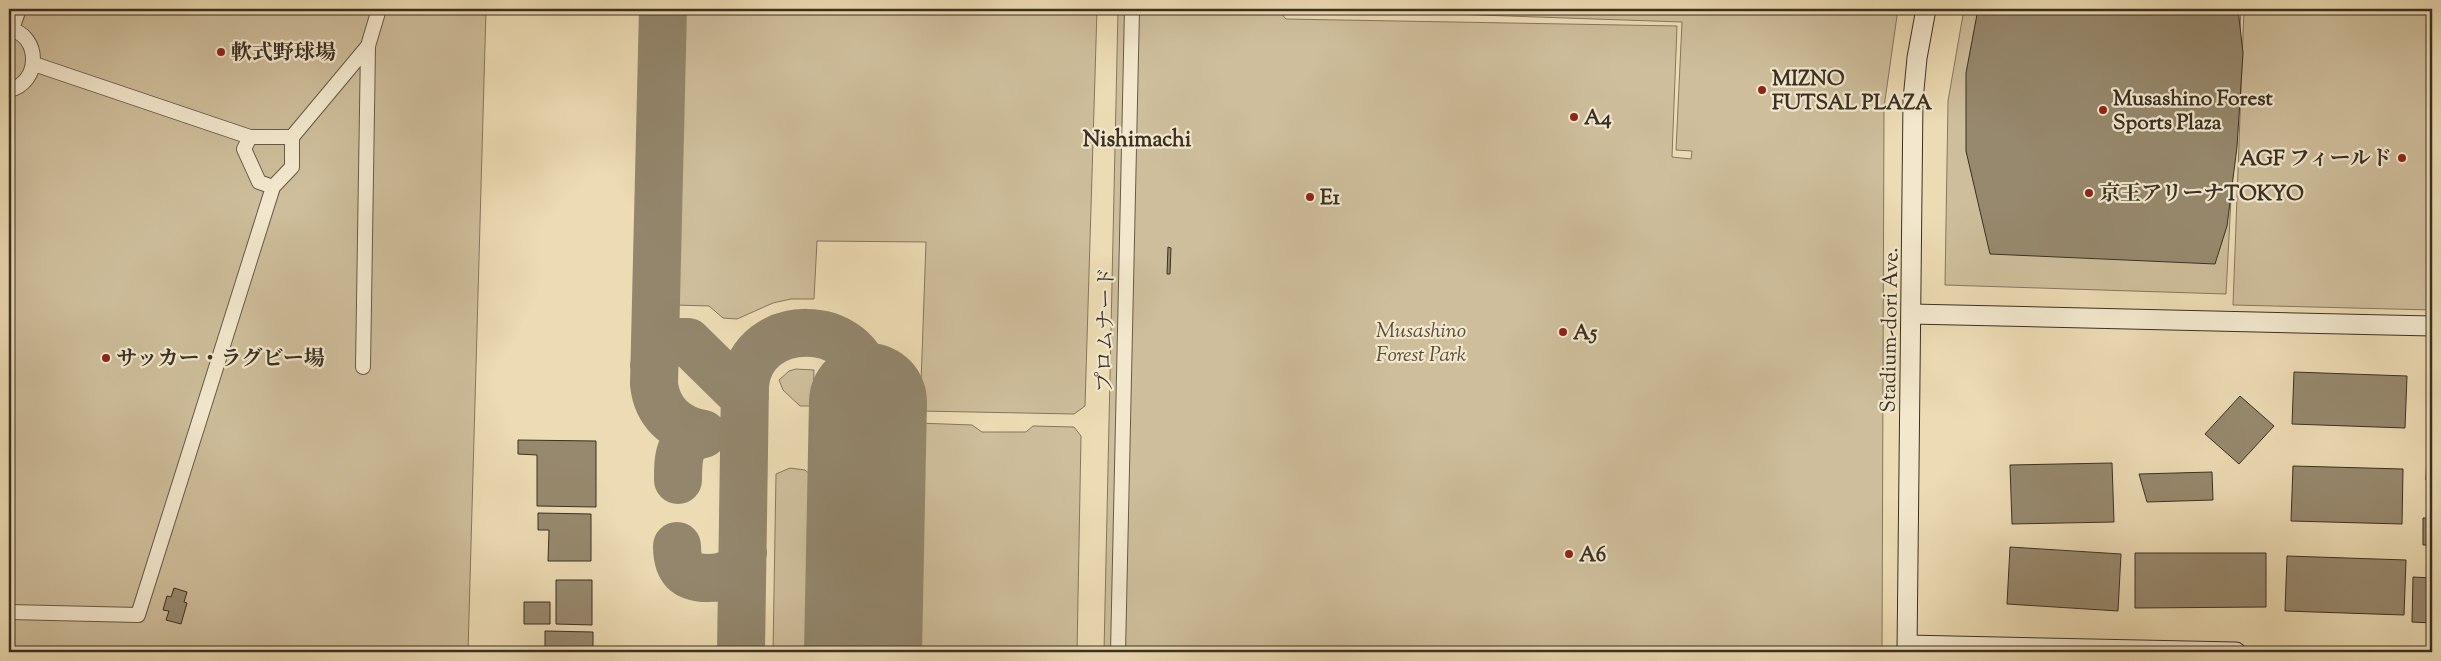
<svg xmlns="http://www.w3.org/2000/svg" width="2441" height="661" font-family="'Sorts Mill Goudy','Noto Serif JP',serif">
	<rect width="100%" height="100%" fill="#ecdbb3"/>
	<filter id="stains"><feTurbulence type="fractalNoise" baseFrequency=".004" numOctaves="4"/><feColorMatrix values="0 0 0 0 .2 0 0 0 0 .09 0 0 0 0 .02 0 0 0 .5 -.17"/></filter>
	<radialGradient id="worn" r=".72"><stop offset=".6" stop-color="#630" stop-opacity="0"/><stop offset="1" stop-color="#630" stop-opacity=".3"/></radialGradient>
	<!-- green -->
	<path fill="#cebe9b" stroke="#847760" d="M 9,9 L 486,9 L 468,652 L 109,652 L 9,650 Z
		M 680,9 L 1097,9 L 1085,406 L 1074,414 L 920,411 L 926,242 L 817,241 L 814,299 L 791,299 L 773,303 L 737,319 L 723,318 L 709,306 L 674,305 Z
		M 1118,9 L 1277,9 L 1286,19 L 1677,26 L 1672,157 L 1691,159 L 1692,151 L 1676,150 L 1682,22 L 1305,9 L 1898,9 L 1884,107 L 1882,652 L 1104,652 Z
		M 1964,9 L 2241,9 L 2226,294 L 1945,285 L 1948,101 Z
		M 2244,9 L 2432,9 L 2432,310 L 2233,305 Z
		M 796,369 L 814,370 L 813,406 L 800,406 L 783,390 L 779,380 L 789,371 Z
		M 917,423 L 972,425 L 982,432 L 1026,432 L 1033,426 L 1074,427 L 1081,436 L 1077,652 L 911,652 Z
		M 790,468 L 805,470 L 813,477 L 811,652 L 773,652 L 776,474 Z"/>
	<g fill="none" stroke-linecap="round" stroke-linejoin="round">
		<!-- taxiway -->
		<path stroke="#93866c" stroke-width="48" d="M 663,9 L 654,384 C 657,412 675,429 703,434
			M 654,365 L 656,357 L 667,342 L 688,342 L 745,398
			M 678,480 C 678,458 678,439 703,434
			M 677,546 C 677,569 686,578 708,578 C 727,578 739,572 743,553
			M 741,652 L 745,385 C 751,315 862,316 868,385"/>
		<!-- runway -->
		<path stroke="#93866c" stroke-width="118" d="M 863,652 L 868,402"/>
	</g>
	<!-- building -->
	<path fill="#97896e" stroke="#3a3024" d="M 1978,9 L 2238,9 L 2243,53 L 2237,147 L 2227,226 L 2215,264 L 1990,254 L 1966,151 L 1966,73 Z
		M 1168,247 L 1171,248 L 1170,274 L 1167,274 Z
		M 2294,372 L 2407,376 L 2405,428 L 2292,424 Z
		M 2430,373 L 2432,373 L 2432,481 L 2426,480 Z
		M 2240,396 L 2274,426 L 2239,464 L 2205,434 Z
		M 518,440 L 596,441 L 596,507 L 537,506 L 537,455 L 518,454 Z
		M 2112,463 L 2114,522 L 2012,524 L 2010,465 Z
		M 2293,466 L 2403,469 L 2402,524 L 2291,521 Z
		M 2212,472 L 2213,500 L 2147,502 L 2139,474 Z
		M 538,513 L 591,514 L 591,561 L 548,561 L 549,530 L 538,530 Z
		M 2423,518 L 2432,518 L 2432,545 L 2423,545 Z
		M 2010,547 L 2121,554 L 2118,611 L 2007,604 Z
		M 2135,553 L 2266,553 L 2266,607 L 2135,608 Z
		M 2287,556 L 2406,560 L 2404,615 L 2285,611 Z
		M 2413,577 L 2432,578 L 2432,623 L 2412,622 Z
		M 556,580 L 592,580 L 592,625 L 556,624 Z
		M 174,588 L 187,592 L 184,602 L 187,603 L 181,624 L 166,620 L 169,611 L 163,610 L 167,596 L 171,597 Z
		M 524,602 L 550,602 L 550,624 L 524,624 Z
		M 545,631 L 593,632 L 593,652 L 545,652 Z"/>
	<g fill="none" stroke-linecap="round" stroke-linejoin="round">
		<defs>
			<path id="street" d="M 9,29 C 41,35 41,83 9,90
				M 12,29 L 19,9
				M 34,64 L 250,137 L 292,137 L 368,46 L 379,9
				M 250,137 L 244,149 L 259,182 L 273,187 L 292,167 L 292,137
				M 363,367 L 368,46
				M 9,612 L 138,615 L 273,187
				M 1118,652 L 1132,9"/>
			<path id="secondary" d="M 1911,314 L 2432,326
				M 1907,645 L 2236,652
				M 1907,652 L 1913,100 L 1917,58 L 1926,9"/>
		</defs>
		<!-- street casing -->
		<use href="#street" stroke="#665b48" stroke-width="16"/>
		<!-- secondary casing -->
		<use href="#secondary" stroke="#3a3024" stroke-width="21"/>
		<!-- street -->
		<use href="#street" stroke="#f3e8ce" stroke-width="14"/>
		<!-- secondary -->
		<use href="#secondary" stroke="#f3e8ce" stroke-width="19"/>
	</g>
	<!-- markers -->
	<g fill="#8f2418" stroke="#f3e8ce" stroke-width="2">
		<circle cx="221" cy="52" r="5"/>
		<circle cx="1762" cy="90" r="5"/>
		<circle cx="2103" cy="110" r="5"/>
		<circle cx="1574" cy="117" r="5"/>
		<circle cx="2402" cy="158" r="5"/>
		<circle cx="2089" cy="193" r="5"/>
		<circle cx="1310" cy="197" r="5"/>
		<circle cx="1563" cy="332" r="5"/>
		<circle cx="106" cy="358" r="5"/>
		<circle cx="1569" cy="554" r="5"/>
	</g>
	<g text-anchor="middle" stroke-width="4.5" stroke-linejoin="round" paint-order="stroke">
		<!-- poi labels -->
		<g font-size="21" font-weight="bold" fill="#3a3024" stroke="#f3e8ce" text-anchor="start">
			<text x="231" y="59">軟式野球場</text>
			<text x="1772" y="85">MIZNO<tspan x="1772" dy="24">FUTSAL PLAZA</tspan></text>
			<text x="2113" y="105">Musashino Forest<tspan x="2113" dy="24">Sports Plaza</tspan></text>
			<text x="1584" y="124">A4</text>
			<text x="2392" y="165" text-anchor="end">AGF フィールド</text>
			<text x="2099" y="200">京王アリーナTOKYO</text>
			<text x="1320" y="204">E1</text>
			<text x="1573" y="339">A5</text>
			<text x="116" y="365">サッカー・ラグビー場</text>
			<text x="1579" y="561">A6</text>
		</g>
		<!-- street labels -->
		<g font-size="21" fill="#3a3024" stroke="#f3e8ce">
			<text transform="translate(1105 330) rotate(-89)" y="7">プロムナード</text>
			<text transform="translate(1889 330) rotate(-89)" y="7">Stadium-dori Ave.</text>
		</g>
		<!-- park labels -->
		<g font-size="21" font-style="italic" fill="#584c3c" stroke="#f3e8ce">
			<text x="1421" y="337">Musashino<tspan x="1421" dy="24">Forest Park</tspan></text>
		</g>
		<!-- neighbourhood labels -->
		<g font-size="22" font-weight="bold" fill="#3a3024" stroke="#f3e8ce">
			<text x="1137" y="146">Nishimachi</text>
		</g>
	</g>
	<!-- margin -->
	<rect width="2441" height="661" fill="none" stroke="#ecdbb3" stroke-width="30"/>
	<rect x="10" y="10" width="2421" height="641" fill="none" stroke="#3a3024" stroke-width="2.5"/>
	<rect x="15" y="15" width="2411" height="631" fill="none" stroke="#3a3024"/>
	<rect width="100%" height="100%" filter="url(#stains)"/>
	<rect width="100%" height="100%" fill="url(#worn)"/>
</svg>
